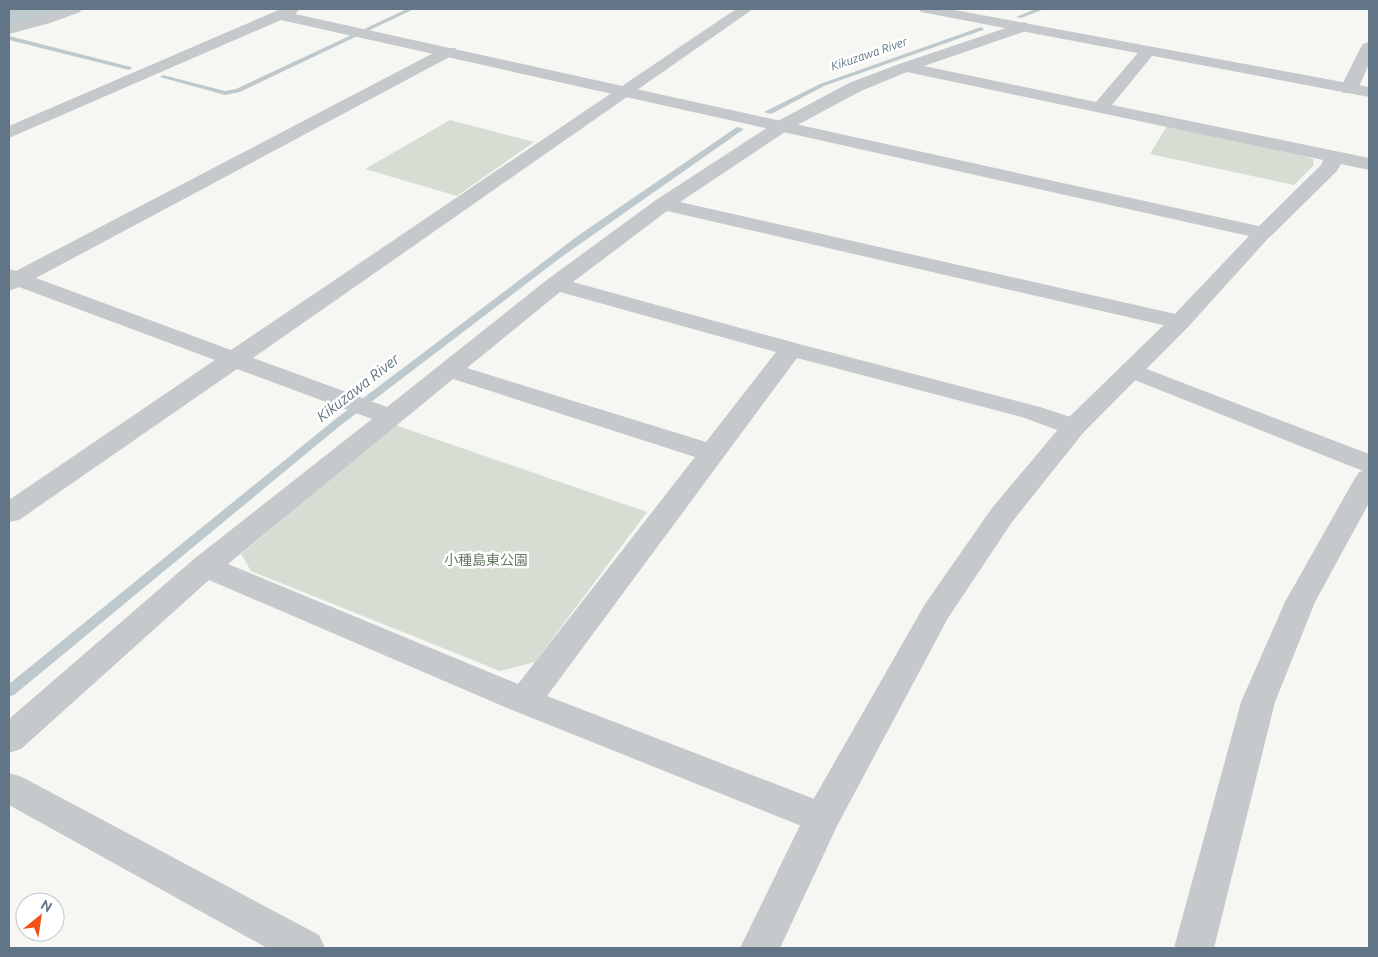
<svg xmlns="http://www.w3.org/2000/svg" width="1378" height="957" font-family="Ubuntu,'Noto Sans JP',sans-serif">
	<rect width="100%" height="100%" fill="#f6f6f2"/>
	<!-- green -->
	<path fill="#d6ded3" d="M 450,120 L 534,142 L 457,196 L 365,169 Z
		M 1167,126 L 1301,155 L 1313,159 L 1314,165 L 1294,185 L 1150,154 Z
		M 395,425 L 647,512 L 535,662 L 500,671 L 251,571 L 241,554 Z"/>
	<g fill="none" stroke-linecap="round" stroke-linejoin="round">
		<!-- stream -->
		<path fill="#bec9ce" fill-rule="evenodd" d="M 407,9 L 414,9 L 240,92 L 225,95 L 160,77 L 163,75 L 225,91 L 236,89 Z
			M 1036,9 L 1044,9 L 1021,18 L 1016,17 Z
			M 981,27 L 984,29 L 983,30 L 824,86 L 771,114 L 764,112 L 820,84 Z
			M 9,36 L 131,67 L 132,68 L 129,70 L 9,40 Z
			M 737,127 L 744,129 L 560,258 L 341,425 L 14,695 L 9,696 L 9,684 L 333,421 L 579,235 Z"/>
		<!-- river -->
		<path fill="#bec9ce" fill-rule="evenodd" d="M 9,9 L 58,9 L 52,16 L 9,29 Z"/>
		<!-- minor -->
		<path fill="#c5c9cc" fill-rule="evenodd" d="M 62,9 L 82,9 L 80,12 L 50,23 L 9,34 L 9,24 Z
			M 736,9 L 753,9 L 253,358 L 387,407 L 548,279 L 656,200 L 776,122 L 849,83 L 899,64 L 1024,22 L 1029,24 L 1032,27 L 1029,30 L 924,66 L 1096,102 L 1142,48 L 1154,48 L 1156,51 L 1112,105 L 1369,158 L 1369,170 L 1341,164 L 1337,171 L 1270,237 L 1263,239 L 1256,237 L 1253,233 L 1256,229 L 1321,165 L 1323,160 L 907,72 L 861,91 L 788,130 L 680,202 L 1180,315 L 1188,317 L 1192,322 L 1188,327 L 1180,329 L 667,211 L 573,282 L 799,344 L 1040,407 L 1083,421 L 1087,427 L 1083,433 L 1074,435 L 1065,433 L 1022,417 L 797,358 L 547,696 L 835,807 L 840,818 L 835,829 L 822,834 L 809,829 L 512,710 L 209,580 L 21,749 L 9,753 L 9,719 L 194,559 L 372,419 L 237,369 L 19,520 L 9,522 L 9,500 L 215,360 L 19,287 L 9,291 L 9,269 L 16,271 L 443,48 L 455,48 L 457,51 L 455,54 L 36,278 L 231,350 ZM 560,292 L 776,352 L 706,442 L 467,368 ZM 453,379 L 695,457 L 518,684 L 228,564 Z
			M 1369,42 L 1369,64 L 1358,89 L 1355,93 L 1343,93 L 1340,89 L 1361,47 L 1363,44 Z
			M 1131,363 L 1369,454 L 1369,503 L 1315,602 L 1275,702 L 1214,948 L 1174,948 L 1241,702 L 1285,602 L 1355,478 L 1359,472 L 1363,471 L 1122,375 L 1119,370 L 1122,365 Z
			M 9,773 L 22,777 L 319,935 L 325,948 L 267,948 L 9,805 Z"/>
		<!-- tertiary -->
		<path fill="#c5c9cc" fill-rule="evenodd" d="M 281,9 L 300,9 L 295,14 L 1263,227 L 1270,229 L 1273,233 L 1188,327 L 1083,433 L 1012,522 L 948,618 L 837,826 L 780,948 L 740,948 L 809,807 L 925,604 L 992,508 L 1065,421 L 1172,317 L 1249,236 L 281,20 L 9,138 L 9,126 Z
			M 919,9 L 949,9 L 1369,87 L 1369,97 L 926,13 L 921,12 Z"/>
	</g>
	<g text-anchor="middle" stroke-width="5" stroke-linejoin="round" paint-order="stroke">
		<!-- far-water labels -->
		<g font-size="12" font-style="italic" fill="#5e7783" stroke="#fff">
			<text transform="translate(869 54) rotate(-19)" y="4">Kikuzawa River</text>
		</g>
		<!-- park labels -->
		<g font-size="14" fill="#667c62" stroke="#fff">
			<text x="486" y="565">小種島東公園</text>
		</g>
		<!-- water labels -->
		<g font-size="15" font-style="italic" fill="#5e7783" stroke="#fff">
			<text transform="translate(358 388) rotate(-38)" y="5">Kikuzawa River</text>
		</g>
	</g>
	<!-- border -->
	<rect width="1378" height="957" fill="none" stroke="#627586" stroke-width="20"/>
	<!-- north arrow -->
	<g transform="translate(40 917) rotate(30)"><circle r="24" fill="#ffffff" stroke="#c0c8cf"/>
	<path d="M0-4L9 19L0 12L-9 19Z" fill="#f15117"/>
	<text y="-8" font-size="14" font-weight="bold" text-anchor="middle" fill="#627586">N</text>
	</g>
</svg>
